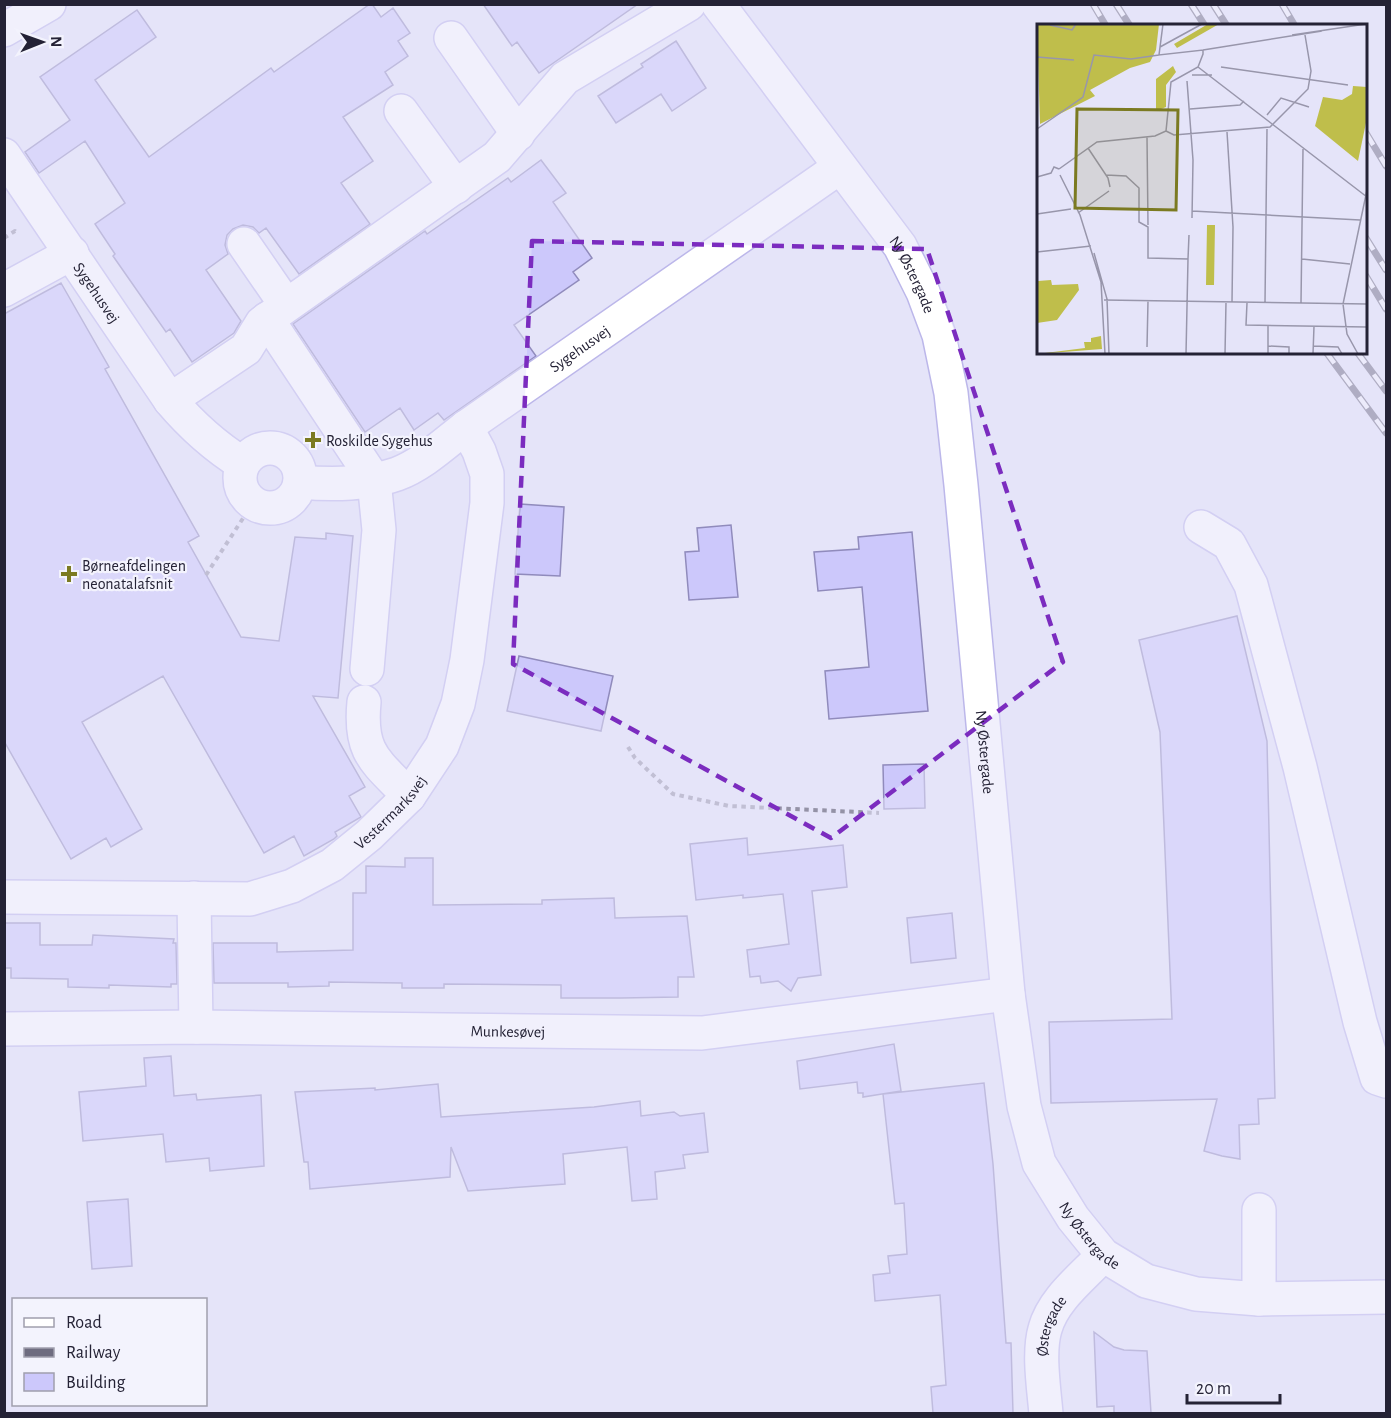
<svg xmlns="http://www.w3.org/2000/svg" width="1391" height="1418" font-family="'Alegreya Sans',sans-serif">
	<rect width="100%" height="100%" fill="#e5e4f9"/>
	<!-- building -->
	<path fill="#ccc8fb" stroke="#908bbc" stroke-width="1.5" d="M 370,4 L 372,4 L 381,17 L 393,8 L 410,33 L 398,41 L 408,56 L 385,72 L 393,85 L 343,117 L 373,161 L 341,183 L 370,224 L 299,274 L 266,228 L 259,233 L 253,227 L 243,225 L 233,229 L 227,235 L 225,245 L 228,254 L 206,270 L 241,321 L 234,333 L 192,362 L 170,329 L 166,332 L 113,256 L 115,254 L 95,224 L 125,203 L 85,141 L 39,173 L 25,152 L 70,120 L 40,77 L 137,10 L 156,37 L 95,80 L 149,157 L 271,68 L 274,72 Z
		M 483,4 L 638,4 L 539,73 L 517,42 L 512,46 Z
		M 676,41 L 706,88 L 672,111 L 661,94 L 616,123 L 598,96 L 643,67 L 641,64 Z
		M 541,160 L 566,193 L 553,202 L 592,258 L 573,272 L 579,280 L 514,325 L 536,356 L 444,420 L 438,413 L 414,430 L 400,408 L 365,432 L 293,324 L 425,231 L 427,234 L 508,178 L 511,182 Z
		M 61,283 L 109,367 L 105,369 L 199,536 L 188,542 L 241,637 L 279,641 L 295,537 L 326,539 L 326,533 L 353,536 L 338,698 L 313,696 L 365,787 L 349,796 L 361,817 L 335,832 L 337,836 L 334,839 L 304,856 L 294,836 L 264,853 L 163,676 L 82,722 L 142,829 L 111,847 L 106,838 L 71,859 L 4,741 L 4,314 Z
		M 520,504 L 564,507 L 560,576 L 515,574 Z
		M 731,525 L 738,597 L 689,600 L 685,552 L 699,551 L 697,528 Z
		M 912,532 L 928,711 L 829,719 L 825,671 L 869,667 L 862,587 L 818,591 L 814,552 L 859,549 L 858,537 Z
		M 1237,616 L 1267,741 L 1275,1098 L 1258,1099 L 1259,1124 L 1239,1125 L 1240,1159 L 1222,1156 L 1204,1151 L 1217,1099 L 1051,1103 L 1049,1022 L 1172,1019 L 1160,732 L 1139,640 Z
		M 519,656 L 613,676 L 601,731 L 507,711 Z
		M 924,764 L 925,808 L 884,809 L 883,765 Z
		M 747,838 L 748,855 L 843,845 L 847,887 L 812,891 L 821,975 L 798,978 L 791,991 L 778,981 L 761,983 L 760,976 L 750,977 L 747,950 L 789,944 L 783,894 L 743,898 L 743,895 L 696,900 L 690,844 Z
		M 405,858 L 433,858 L 433,905 L 542,904 L 542,900 L 614,898 L 615,918 L 687,916 L 694,977 L 678,977 L 678,997 L 621,998 L 561,998 L 561,985 L 444,984 L 444,988 L 402,988 L 402,983 L 329,982 L 329,986 L 288,987 L 288,983 L 214,983 L 213,943 L 277,943 L 277,952 L 353,950 L 353,893 L 366,893 L 366,866 L 405,867 Z
		M 952,913 L 956,958 L 911,963 L 907,918 Z
		M 4,923 L 40,923 L 40,945 L 92,945 L 93,935 L 174,939 L 173,943 L 176,943 L 177,984 L 171,984 L 171,987 L 109,985 L 109,988 L 68,987 L 68,979 L 11,978 L 11,968 L 4,968 Z
		M 894,1044 L 901,1091 L 863,1097 L 863,1093 L 858,1093 L 857,1082 L 800,1089 L 797,1061 Z
		M 171,1056 L 174,1096 L 196,1094 L 197,1100 L 261,1095 L 264,1166 L 210,1171 L 209,1158 L 166,1162 L 163,1134 L 83,1141 L 79,1092 L 146,1086 L 144,1058 Z
		M 984,1083 L 993,1164 L 1006,1343 L 1011,1343 L 1013,1413 L 933,1413 L 931,1387 L 946,1385 L 940,1295 L 875,1301 L 873,1275 L 890,1273 L 888,1256 L 907,1254 L 904,1203 L 895,1204 L 883,1094 Z
		M 438,1084 L 441,1117 L 594,1107 L 640,1101 L 641,1116 L 674,1112 L 680,1116 L 704,1113 L 708,1152 L 683,1155 L 685,1168 L 655,1172 L 657,1199 L 632,1201 L 627,1147 L 563,1154 L 565,1184 L 468,1191 L 451,1147 L 450,1177 L 310,1189 L 308,1162 L 304,1162 L 295,1092 L 375,1088 L 375,1090 Z
		M 128,1199 L 132,1266 L 92,1269 L 87,1202 Z
		M 1094,1332 L 1114,1347 L 1124,1350 L 1147,1351 L 1151,1413 L 1114,1413 L 1114,1406 L 1097,1407 Z"/>
	<g fill="none" stroke-linecap="round" stroke-linejoin="round">
		<defs>
			<g id="minor">
				<path d="M 4,30 L 49,4"/>
				<path d="M 451,38 L 518,134"/>
				<path d="M 401,111 L 456,187"/>
				<path id="s1" d="M 4,155 L 170,400 C 192,426 214,446 243,464"/>
				<path d="M 244,244 L 286,305"/>
				<path d="M 4,290 L 72,253"/>
				<path d="M 267,319 L 374,480 L 379,530 L 367,669"/>
				<path d="M 170,400 L 246,349 L 262,323 L 497,157 L 565,78 L 689,4"/>
				<circle cx="270" cy="478" r="30"/>
				<path id="s2" d="M 300,482 C 332,485 366,485 397,474 C 422,465 445,443 466,427 L 840,167"/>
				<path d="M 1201,527 L 1229,544 L 1251,585 L 1300,767 L 1360,1022 L 1377,1078 L 1386,1081"/>
				<path d="M 364,702 C 359,754 376,761 409,796"/>
				<path id="s3" d="M 4,897 L 250,899 L 292,886 L 332,865 L 369,835 L 409,796 L 442,746 L 458,704 L 467,660 L 487,503 L 487,474 L 479,451 L 466,427"/>
				<path d="M 194,898 L 196,1027"/>
				<path id="s4" d="M 4,1029 L 196,1027 L 702,1033 L 1008,994"/>
				<path d="M 1259,1210 L 1259,1299"/>
				<path id="s5" d="M 1046,1414 C 1044,1389 1038,1353 1045,1329 C 1053,1299 1083,1277 1103,1255"/>
			</g>
			<g id="major">
				<path id="s6" d="M 718,4 L 900,246 L 923,292 L 939,335 L 951,393 L 961,485 L 1008,994 L 1024,1106 L 1039,1163 L 1073,1218 L 1103,1255 L 1146,1281 L 1196,1294 L 1259,1299 L 1386,1297"/>
			</g>
		</defs>
		<!-- minor casing -->
		<use href="#minor" stroke="#bcb7ea" stroke-width="36"/>
		<!-- major casing -->
		<use href="#major" stroke="#bcb7ea" stroke-width="36"/>
		<!-- path -->
		<path stroke="#9492a6" stroke-width="4" stroke-dasharray="4.5 4.5" stroke-linecap="butt" d="M 4,238 L 15,231 L 16,232
			M 206,575 L 253,503
			M 628,747 L 635,758 L 673,794 L 729,806 L 879,813"/>
		<!-- minor -->
		<use href="#minor" stroke="#fff" stroke-width="33"/>
		<!-- major -->
		<use href="#major" stroke="#fff" stroke-width="33"/>
		<defs>
			<path id="rail" d="M 1093,4 L 1106,26
				M 1116,4 L 1130,26
				M 1191,4 L 1205,26
				M 1213,4 L 1227,26
				M 1282,4 L 1295,26
				M 1366,133 L 1386,166
				M 1366,238 L 1386,270
				M 1366,276 L 1386,309
				M 1326,352 L 1386,433
				M 1357,352 L 1386,391"/>
		</defs>
		<!-- rail casing -->
		<use href="#rail" stroke="#6e6c80" stroke-width="7"/>
		<!-- rail -->
		<use href="#rail" stroke="#f3f3fd" stroke-width="4.5" stroke-dasharray="14" stroke-linecap="butt"/>
	</g>
	<!-- marked area -->
	<path d="M0 0H1391V1418H0ZM 532,241 L 927,249 L 1063,662 L 831,838 L 513,664 Z" fill="#e5e4f9" fill-opacity=".55" fill-rule="evenodd"/>
	<path fill="none" stroke="#7b2cbf" stroke-width="4.5" stroke-dasharray="12 8" stroke-linejoin="round" d="M 532,241 L 927,249 L 1063,662 L 831,838 L 513,664 Z"/>
	<!-- markers -->
	<g fill="#7b7a21" stroke="#f3f3fd" stroke-width="2">
		<path d="M310 431h6v6h6v6h-6v6h-6v-6h-6v-6h6z"/>
		<path d="M66 565h6v6h6v6h-6v6h-6v-6h-6v-6h6z"/>
	</g>
	<g text-anchor="middle" stroke-width="4.5" stroke-linejoin="round" paint-order="stroke">
		<!-- street labels -->
		<g font-size="16" fill="#242235" stroke="#f3f3fd">
			<text dy="6" stroke="none"><textPath href="#s6" startOffset="334">Ny Østergade</textPath></text>
			<text dy="6" stroke="none"><textPath href="#s1" startOffset="166">Sygehusvej</textPath></text>
			<text dy="6" stroke="none"><textPath href="#s2" startOffset="320">Sygehusvej</textPath></text>
			<text dy="6" stroke="none"><textPath href="#s6" startOffset="820">Ny Østergade</textPath></text>
			<text dy="6" stroke="none"><textPath href="#s3" startOffset="414">Vestermarksvej</textPath></text>
			<text dy="6" stroke="none"><textPath href="#s4" startOffset="504">Munkesøvej</textPath></text>
			<text dy="6" stroke="none"><textPath href="#s6" startOffset="1324">Ny Østergade</textPath></text>
			<text dy="6" stroke="none"><textPath href="#s5" startOffset="90">Østergade</textPath></text>
		</g>
		<!-- poi labels -->
		<g font-size="16" fill="#242235" stroke="#f3f3fd" text-anchor="start">
			<text x="326" y="446">Roskilde Sygehus</text>
			<text x="82" y="571">Børneafdelingen<tspan x="82" dy="18">neonatalafsnit</tspan></text>
		</g>
	</g>
	<!-- overview -->
	<g transform="translate(1037 24)">
		<rect width="330" height="330" fill="#e5e4f9"/>
		<path d="M 0,0 L 122,0 L 119,26 L 113,38 L 93,44 L 53,66 L 58,72 L 3,100 ZM 171,0 L 182,0 L 140,24 L 137,20 ZM 136,42 L 139,48 L 129,61 L 129,83 L 119,87 L 119,55 ZM 316,62 L 330,63 L 330,94 L 321,137 L 278,102 L 286,73 L 305,76 L 315,70 ZM 170,201 L 178,201 L 177,261 L 169,261 ZM 0,251 L 1,257 L 14,256 L 15,261 L 41,260 L 42,266 L 20,296 L 0,299 ZM 64,312 L 65,325 L 0,330 L 48,324 L 47,318 L 54,318 L 54,314 Z" fill="#bfbe4b"/>
		<path fill="none" stroke="#9896ab" stroke-width="1.5" d="M 13,1 L 35,6 L 39,0M 255,11 L 329,0M 123,23 L 165,0M 166,26 L 285,7M 0,33 L 37,36M 161,43 L 330,173M 184,43 L 311,61M 155,51 L 175,51M 150,57 L 156,136 L 155,194M 153,85 L 203,81 L 207,77M 230,91 L 244,74 L 272,83M 0,105 L 46,73 L 57,31 L 94,35 L 122,31M 129,107 L 137,111 L 233,103 L 271,65 L 274,47 L 268,11M 190,108 L 196,203 L 195,278M 110,113 L 111,201M 51,124 L 71,154 L 73,163M 22,145 L 60,118 L 118,112 L 129,107 L 134,58 L 161,43 L 166,30 L 166,26 L 122,31 L 126,0M 23,151 L 43,191 L 64,258 L 68,330M 69,151 L 89,152 L 102,164 L 102,198 L 111,203 L 111,234 L 151,235 L 149,330M 0,153 L 14,149 L 17,143 L 22,145M 155,187 L 323,196M 41,189 L 72,167M 0,190 L 34,185M 0,228 L 54,222M 57,229 L 70,275 L 72,330M 151,235 L 152,211M 265,235 L 313,240M 67,276 L 330,280M 210,279 L 209,301 L 330,303M 228,279 L 230,105M 264,279 L 266,125M 231,322 L 252,323 L 252,330M 276,322 L 301,323 L 305,330M 110,323 L 111,277M 188,330 L 189,278M 231,330 L 231,302M 276,330 L 277,302M 321,330 L 310,310 L 306,280 L 330,166"/>
		<path fill="#7b7a21" fill-opacity="0.15" stroke="#7b7a21" stroke-width="3" d="M 40,85 L 141,86 L 139,186 L 38,184 Z"/>
		<rect width="330" height="330" fill="none" stroke="#242235" stroke-width="3"/>
	</g>
	<!-- border -->
	<rect width="1391" height="1418" fill="none" stroke="#242235" stroke-width="12"/>
	<!-- legend -->
	<rect x="12" y="1298" width="195" height="108" fill="#f3f3fd" stroke="#a09fad" stroke-width="1.5"/>
	<rect x="24" y="1318" width="30" height="9" fill="#ffffff" stroke="#a09fad" stroke-width="1.5"/>
	<text x="66" y="1328" font-size="18" fill="#242235">Road</text>
	<rect x="24" y="1348" width="30" height="9" fill="#6e6c80" stroke="#a09fad" stroke-width="1.5"/>
	<text x="66" y="1358" font-size="18" fill="#242235">Railway</text>
	<rect x="24" y="1373" width="30" height="18" fill="#ccc8fb" stroke="#a09fad" stroke-width="1.5"/>
	<text x="66" y="1388" font-size="18" fill="#242235">Building</text>
	<!-- north arrow -->
	<g transform="translate(42 42) rotate(89)" stroke="#f3f3fd" stroke-width="4.5" paint-order="stroke">
	<path d="M0-4.5L10 22L0 15L-10 22Z" fill="#242235"/>
	<text y="-9" font-size="16" font-weight="bold" text-anchor="middle" fill="#242235">N</text>
	</g>
	<!-- scale -->
	<path d="M1187 1394v9h93v-9" fill="none" stroke="#242235" stroke-width="3"/>
	<text x="1196" y="1394" font-size="18" fill="#242235" stroke="#f3f3fd" stroke-width="4.5" paint-order="stroke">20 m</text>
</svg>
